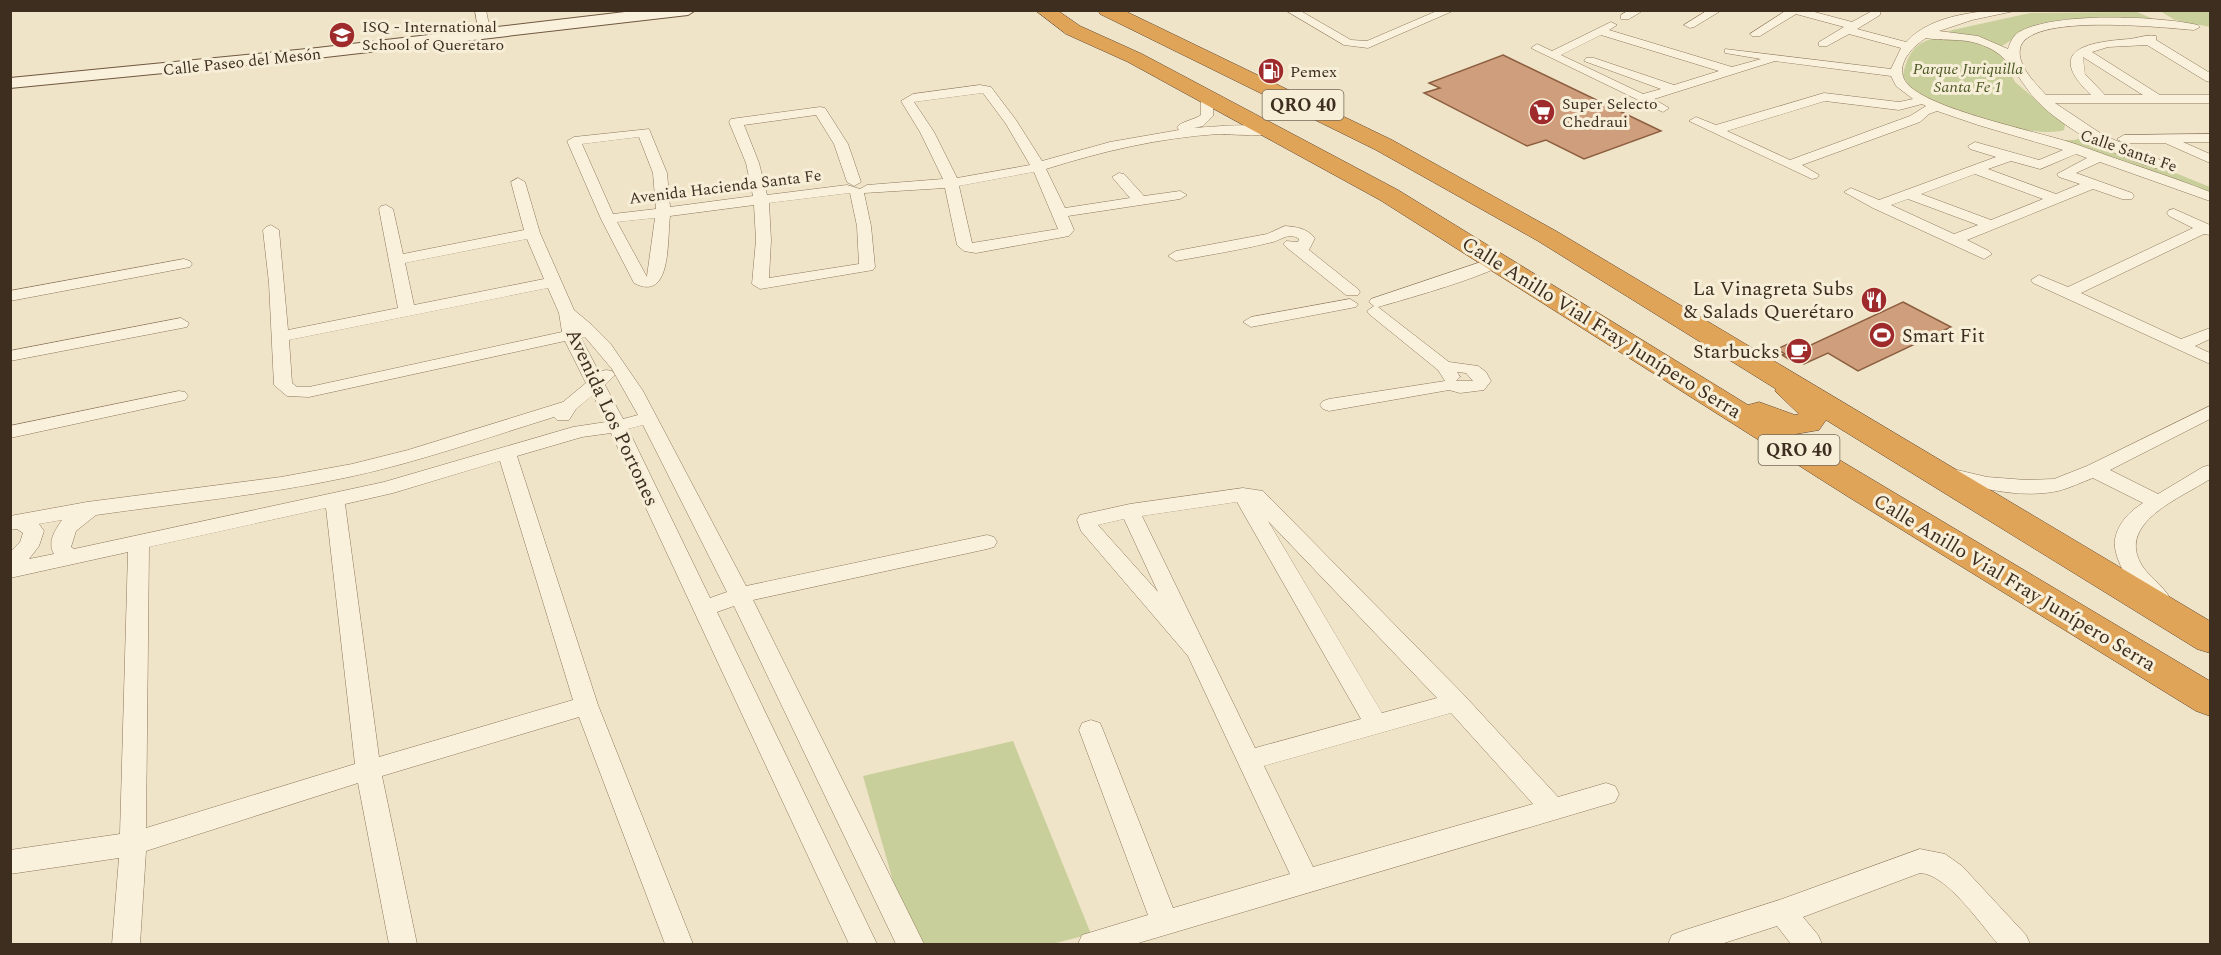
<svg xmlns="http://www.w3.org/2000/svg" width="2221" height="955" font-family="Spectral,serif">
	<rect width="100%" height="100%" fill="#f0e4c8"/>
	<!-- green -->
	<path fill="#c9cf9b" d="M 2160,11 L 2210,11 L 2210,27 L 2175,20 Z
		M 2137,12 L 2158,21 L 2066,19 L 2037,24 L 2002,46 L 1948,31 L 2030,13 Z
		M 1936,38 L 1961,39 L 1986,45 L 2001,55 L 2015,82 L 2065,124 L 2064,130 C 2034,140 1946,110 1918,93 C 1911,89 1907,83 1903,76 C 1906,57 1915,41 1936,38 Z
		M 2084,136 L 2210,187 L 2210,194 L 2059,140 L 2075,140 Z
		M 1013,741 L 1091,934 L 1052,944 L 911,944 L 863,776 Z"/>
	<!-- building -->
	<path fill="#cf9f7d" stroke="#8d5f41" stroke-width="1.5" d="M 1503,55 L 1661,131 L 1584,159 L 1546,140 L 1527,146 L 1424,93 L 1440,88 L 1429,83 Z
		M 1903,302 L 1951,327 L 1858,371 L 1828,353 L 1804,364 L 1799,362 L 1795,363 L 1782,355 L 1785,354 L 1777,349 L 1797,340 L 1811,345 Z"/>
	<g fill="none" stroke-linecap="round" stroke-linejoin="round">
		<defs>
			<path id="street" d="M 475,10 L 486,10 L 491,35 L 489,37 L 481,37 L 479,35 Z
				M 1285,10 L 1299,10 L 1351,40 L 1367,41 L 1439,10 L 1455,10 L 1368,48 L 1344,45 Z
				M 1629,10 L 1644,10 L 1629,19 L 1621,19 L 1621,15 Z
				M 1708,10 L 1722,10 L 1694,27 L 1690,28 L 1684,25 Z
				M 1787,10 L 1807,10 L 1852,22 L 1872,11 L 1880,11 L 1880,15 L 1857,29 L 1906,42 C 1933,13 1983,10 2019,10 L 1972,20 L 1939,31 L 1978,36 L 2008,49 C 2010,42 2014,34 2021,31 C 2056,12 2159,16 2198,25 L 2200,27 L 2194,30 C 2165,28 2026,12 2020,49 C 2017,66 2036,84 2046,95 L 2091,95 C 2044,50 2087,42 2129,39 C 2138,38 2148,34 2156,36 L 2156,40 L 2210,73 L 2210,82 L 2206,81 L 2147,45 L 2108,47 L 2092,52 L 2160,95 L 2210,95 L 2210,103 L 2055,103 L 2103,135 L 2165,162 L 2167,165 L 2160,169 C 2121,160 2065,130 2037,101 C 2021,84 2013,62 1993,50 C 1967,36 1951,42 1926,38 C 1915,45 1896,62 1904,79 C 1918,109 2048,133 2081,146 C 2123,162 2168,175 2210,192 L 2210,201 L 2100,162 L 2076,173 L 2132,193 L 2134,196 L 2132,199 L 2122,199 L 2093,189 L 1967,240 L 1989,251 L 1992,254 L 1984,259 L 1873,208 L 1844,192 L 1851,188 L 1879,200 L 1996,157 L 1970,149 L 1968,146 L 1975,142 L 2039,160 L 2063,150 L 1978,125 L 1937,111 L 1929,114 L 1920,122 L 1802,165 L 1819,175 L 1817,178 L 1812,179 L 1689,121 L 1696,117 L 1716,125 L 1824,93 L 1899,102 L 1913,99 L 1896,86 L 1891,76 L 1775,61 L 1654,99 L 1669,108 L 1663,112 L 1531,48 L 1537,44 L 1552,51 L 1611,22 L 1617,25 L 1609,30 L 1732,67 L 1761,59 L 1725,53 L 1725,49 L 1891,69 L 1901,48 L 1849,34 L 1827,46 L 1819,46 L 1819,42 L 1844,27 L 1796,14 L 1760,36 L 1752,36 L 1750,34 ZM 1601,35 L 1719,71 L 1674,85 L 1594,58 L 1586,58 L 1584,61 L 1661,89 L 1643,94 L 1561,55 ZM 2083,57 L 2143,95 L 2105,95 L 2085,74 ZM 1825,101 L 1899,110 L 1922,104 L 1926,106 L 1910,116 L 1790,160 L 1727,131 ZM 2076,154 L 2087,158 L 2057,174 L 2059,177 L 2080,184 L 2056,194 L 1988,169 L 2011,161 L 2040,169 ZM 1975,174 L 2043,199 L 1991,220 L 1921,194 ZM 1908,199 L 1978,225 L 1954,234 L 1891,205 Z
				M 980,85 L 991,87 L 1016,120 L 1042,161 L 1110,142 L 1179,130 L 1177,127 C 1182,121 1194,120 1201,115 L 1201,97 L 1207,93 L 1213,97 L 1213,116 L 1203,126 L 1194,128 C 1211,127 1265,121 1277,131 C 1269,138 1231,134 1218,134 C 1159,138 1103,151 1046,169 L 1065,208 L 1130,198 L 1112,177 L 1119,173 L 1124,174 L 1144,196 L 1180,191 L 1187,195 L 1180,199 L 1068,216 L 1074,230 L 1069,236 L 976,253 L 964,251 L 957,245 L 945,188 L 864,193 L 871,226 L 875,267 L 873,270 L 760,289 L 752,284 L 756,240 L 754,205 L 670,216 C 667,240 672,303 634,283 L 601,219 L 567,141 L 574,137 L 649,129 L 667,173 L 670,207 L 753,196 L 746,163 L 729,122 L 731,119 L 820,107 L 825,108 L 848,144 L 861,182 L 854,186 L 847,182 L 834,144 L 816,115 L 744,125 L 759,163 L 767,195 L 847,185 L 860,189 L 867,185 L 943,179 L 920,132 L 901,101 L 913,94 ZM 983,93 L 1006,124 L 1030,165 L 957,178 L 934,132 L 914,102 ZM 639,137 L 653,173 L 656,209 L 613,214 L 582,144 ZM 1034,172 L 1058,229 L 972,243 L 959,186 ZM 850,193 L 857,226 L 859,264 L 769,278 L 771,240 L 769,203 ZM 655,218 L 647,276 L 647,277 L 617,222 Z
				M 2210,134 L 2210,142 L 2183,142 L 2210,154 L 2210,163 L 2165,143 L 2124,143 L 2117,139 L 2124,135 Z
				M 518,178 L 525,182 L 540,233 L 574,310 L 592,325 L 610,343 L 643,391 L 746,586 L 987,535 L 994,537 L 997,542 L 994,547 L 987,549 L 753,600 L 924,944 L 896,944 L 734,606 L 717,612 L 877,944 L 849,944 L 611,433 L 582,437 L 517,456 L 598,705 L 693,944 L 665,944 L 579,717 L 382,776 L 417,944 L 389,944 L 358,783 L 146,851 L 140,944 L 112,944 L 119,858 L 10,874 L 10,850 L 120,834 L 128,552 L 10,578 L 10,552 L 20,542 L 23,533 L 17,529 L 10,530 L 10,516 L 87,502 L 281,477 L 352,464 L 408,450 L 563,402 L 586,383 L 565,341 L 309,397 L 287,396 L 274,385 L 269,283 L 263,230 L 266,227 L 271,225 L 279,230 L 288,330 L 398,308 L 379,209 L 381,206 L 386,205 L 393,209 L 403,254 L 524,230 L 511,182 ZM 527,239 L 544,279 L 414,305 L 405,263 ZM 548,288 L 559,313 L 562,332 L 309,387 L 297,387 L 292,383 L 289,340 ZM 585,337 L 612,369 L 638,415 L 623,419 L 605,385 L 615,375 L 612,371 L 606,370 L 599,372 L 581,338 ZM 593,395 L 606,422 L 573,427 L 384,482 L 74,549 L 71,547 L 76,531 L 96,515 C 180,503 265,495 349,477 C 419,462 486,438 554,417 L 557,420 L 569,420 L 576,409 ZM 643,425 L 727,592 L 710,598 L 628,429 ZM 500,461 L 573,700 L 379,757 L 345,504 L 393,493 ZM 326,508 L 355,764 L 146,828 L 149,547 ZM 62,520 C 55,530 47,542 54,554 L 29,559 L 39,546 L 44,531 L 39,524 Z
				M 2174,209 L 2210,225 L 2210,235 L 2204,234 L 2081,293 L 2181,339 L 2210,328 L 2210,339 L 2195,346 L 2210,353 L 2210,364 L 2033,283 L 2031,280 L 2039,275 L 2068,287 L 2193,228 L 2169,216 L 2167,213 L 2169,210 Z
				M 1285,226 C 1297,227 1306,228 1315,238 L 1309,250 L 1358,289 L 1360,292 L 1358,295 L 1346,295 L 1286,247 L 1283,244 L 1286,241 L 1298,242 L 1299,239 C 1289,232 1283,239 1273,242 C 1241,250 1208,255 1176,261 L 1168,256 L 1176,251 L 1267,234 Z
				M 1499,256 L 1507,261 C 1496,274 1399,301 1378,307 L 1449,362 L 1478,366 L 1486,372 L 1491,381 L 1484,390 L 1460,393 L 1449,390 L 1329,411 L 1323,409 L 1320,405 L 1323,401 L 1329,399 L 1445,381 L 1438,370 L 1369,314 L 1367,311 L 1374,306 L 1369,302 L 1371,299 ZM 1457,372 L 1466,373 L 1473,381 L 1456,381 L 1460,377 Z
				M 184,259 L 190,261 L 192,264 L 190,267 L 10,301 L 10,291 Z
				M 1350,299 L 1358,304 L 1356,307 L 1251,327 L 1243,322 L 1251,317 Z
				M 181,318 L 189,323 L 187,327 L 10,361 L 10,351 Z
				M 179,391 L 185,392 L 188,396 L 185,400 L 10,438 L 10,426 Z
				M 2210,406 L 2210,419 L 2110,470 L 2158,494 L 2203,467 L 2210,465 L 2210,479 C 2183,497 2119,521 2140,562 C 2147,576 2162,584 2170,598 L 2167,604 C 2143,611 2111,561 2115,539 C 2118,523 2130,511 2143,503 L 2093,478 C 2082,482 2070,488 2058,491 C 2020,499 1979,488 1942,478 L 1939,474 L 1942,470 L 1949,468 L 1987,477 L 2026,480 L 2054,479 L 2087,466 Z
				M 1243,488 L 1263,491 L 1464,695 L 1558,797 L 1606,783 L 1615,786 L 1619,794 L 1615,802 L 1135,944 L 1078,944 L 1082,935 L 1148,915 L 1079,730 L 1082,723 L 1091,720 L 1100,723 L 1103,730 L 1173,908 L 1290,874 L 1188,656 L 1081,531 L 1077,520 L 1080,515 L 1130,504 ZM 1237,502 L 1361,719 L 1255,748 L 1142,516 ZM 1124,519 L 1158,592 L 1098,525 ZM 1268,521 L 1437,698 L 1382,713 ZM 1451,713 L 1533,804 L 1313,867 L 1264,766 Z
				M 1920,849 L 1945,854 L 1962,866 L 2026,935 L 2030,944 L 1998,944 C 1980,924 1947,874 1920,873 L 1803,917 L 1818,935 L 1822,944 L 1791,944 L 1777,926 L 1721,944 L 1668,944 L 1672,935 L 1682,931 L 1782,899 Z"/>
			<path id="secondary" d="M 642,10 L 696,10 L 688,15 L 317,58 L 10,88 L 10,78 L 317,48 Z"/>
			<path id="highway" d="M 1035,10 L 1057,10 L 1080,26 L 1142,54 L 1398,190 L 1748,405 L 1759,402 L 1795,415 L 1799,414 L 1775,391 L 1776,389 L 1538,241 L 1376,150 L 1100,14 L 1098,10 L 1123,10 L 1392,140 L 1556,231 L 2210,621 L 2210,653 L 2197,649 L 1826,420 L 1819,430 L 1796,434 L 2210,681 L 2210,716 L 2196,711 L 1847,496 L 1380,200 L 1128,62 L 1066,34 Z"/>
		</defs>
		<!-- street casing -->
		<use href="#street" stroke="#8d765c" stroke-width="1"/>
		<!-- secondary casing -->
		<use href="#secondary" stroke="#6f573f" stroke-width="2"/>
		<!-- highway casing -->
		<use href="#highway" stroke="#5b4430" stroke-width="1"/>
		<!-- street -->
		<use href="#street" fill="#faf1dc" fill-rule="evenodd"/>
		<!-- secondary -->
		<use href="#secondary" fill="#faf1dc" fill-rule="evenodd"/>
		<!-- highway -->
		<use href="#highway" fill="#e0a458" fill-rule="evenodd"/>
	</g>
	<!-- icons -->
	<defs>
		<symbol id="school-disc" viewBox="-11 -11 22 22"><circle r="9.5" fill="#9e2a2b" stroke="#f7eed8"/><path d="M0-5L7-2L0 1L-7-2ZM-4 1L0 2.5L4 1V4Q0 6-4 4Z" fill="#fff"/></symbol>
		<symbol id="fuel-disc" viewBox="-11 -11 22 22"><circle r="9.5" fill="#9e2a2b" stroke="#f7eed8"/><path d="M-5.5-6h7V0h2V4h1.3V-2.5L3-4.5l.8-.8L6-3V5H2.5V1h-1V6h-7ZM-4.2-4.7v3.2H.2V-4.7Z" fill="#fff"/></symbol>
		<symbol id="supermarket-disc" viewBox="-11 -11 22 22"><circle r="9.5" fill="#9e2a2b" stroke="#f7eed8"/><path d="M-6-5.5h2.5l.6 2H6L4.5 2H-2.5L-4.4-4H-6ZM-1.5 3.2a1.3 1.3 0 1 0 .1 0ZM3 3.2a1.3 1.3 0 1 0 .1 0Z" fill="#fff"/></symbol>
		<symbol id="restaurant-disc" viewBox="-11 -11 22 22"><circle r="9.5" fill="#9e2a2b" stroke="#f7eed8"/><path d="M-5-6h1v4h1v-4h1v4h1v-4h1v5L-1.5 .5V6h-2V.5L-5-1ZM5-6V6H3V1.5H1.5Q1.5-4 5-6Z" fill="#fff"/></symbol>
		<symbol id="stadium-disc" viewBox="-11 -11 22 22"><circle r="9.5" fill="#9e2a2b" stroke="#f7eed8"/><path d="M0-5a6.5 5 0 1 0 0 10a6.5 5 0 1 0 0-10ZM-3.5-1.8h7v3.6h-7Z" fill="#fff"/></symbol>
		<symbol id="cafe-disc" viewBox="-11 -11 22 22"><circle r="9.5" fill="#9e2a2b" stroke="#f7eed8"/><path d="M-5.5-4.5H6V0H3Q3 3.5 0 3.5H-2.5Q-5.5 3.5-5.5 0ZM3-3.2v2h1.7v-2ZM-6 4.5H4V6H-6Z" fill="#fff"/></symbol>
	</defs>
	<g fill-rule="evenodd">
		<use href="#school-disc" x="327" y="20" width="30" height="30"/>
		<use href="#fuel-disc" x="1256" y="56" width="30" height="30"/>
		<use href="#supermarket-disc" x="1527" y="97" width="30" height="30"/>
		<use href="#restaurant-disc" x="1859" y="285" width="30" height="30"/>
		<use href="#stadium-disc" x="1867" y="320" width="30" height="30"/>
		<use href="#cafe-disc" x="1784" y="336" width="30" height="30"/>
	</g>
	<g text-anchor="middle" stroke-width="6" stroke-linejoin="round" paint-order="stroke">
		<!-- far-poi labels -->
		<g font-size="16" fill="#3d2e20" stroke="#f7eed8" text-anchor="start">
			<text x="362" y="32">ISQ - International<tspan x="362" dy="18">School of Queretaro</tspan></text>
			<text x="1290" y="77">Pemex</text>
			<text x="1562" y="109">Super Selecto<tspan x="1562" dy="18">Chedraui</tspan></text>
		</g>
		<!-- far-street labels -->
		<g font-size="16" fill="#3d2e20" stroke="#f7eed8">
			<text transform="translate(242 61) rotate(-6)" y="6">Calle Paseo del Mesón</text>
			<text transform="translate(2129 150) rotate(19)" y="6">Calle Santa Fe</text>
			<text transform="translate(725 186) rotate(-7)" y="6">Avenida Hacienda Santa Fe</text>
		</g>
		<!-- far-park labels -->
		<g font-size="16" font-style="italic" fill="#4d5a26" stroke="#f7eed8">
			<text x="1968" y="74">Parque Juriquilla<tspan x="1968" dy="18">Santa Fe 1</tspan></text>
		</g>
		<!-- shield labels -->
		<g fill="#f7eed8" stroke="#756857" stroke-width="1.5">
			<rect x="1262.5" y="90" width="81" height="30" rx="4.5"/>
			<rect x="1758.5" y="435" width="81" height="30" rx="4.5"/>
		</g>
		<g font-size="18" font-weight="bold" fill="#3d2e20">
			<text x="1303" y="111">QRO 40</text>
			<text x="1799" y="456">QRO 40</text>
		</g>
		<!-- poi labels -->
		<g font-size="20" fill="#3d2e20" stroke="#f7eed8" text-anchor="end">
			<text x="1854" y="295">La Vinagreta Subs<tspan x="1854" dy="23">&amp; Salads Querétaro</tspan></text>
			<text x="1902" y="342" text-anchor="start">Smart Fit</text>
			<text x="1780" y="358">Starbucks</text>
		</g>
		<!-- street labels -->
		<g font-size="20" fill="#3d2e20" stroke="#f7eed8">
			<text transform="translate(1602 327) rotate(32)" y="7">Calle Anillo Vial Fray Junípero Serra</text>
			<text transform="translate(613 417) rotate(65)" y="7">Avenida Los Portones</text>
			<text transform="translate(2015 582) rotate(31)" y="7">Calle Anillo Vial Fray Junípero Serra</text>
		</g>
	</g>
	<!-- border -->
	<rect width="2221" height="955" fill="none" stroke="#3d2e20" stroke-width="24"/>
</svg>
